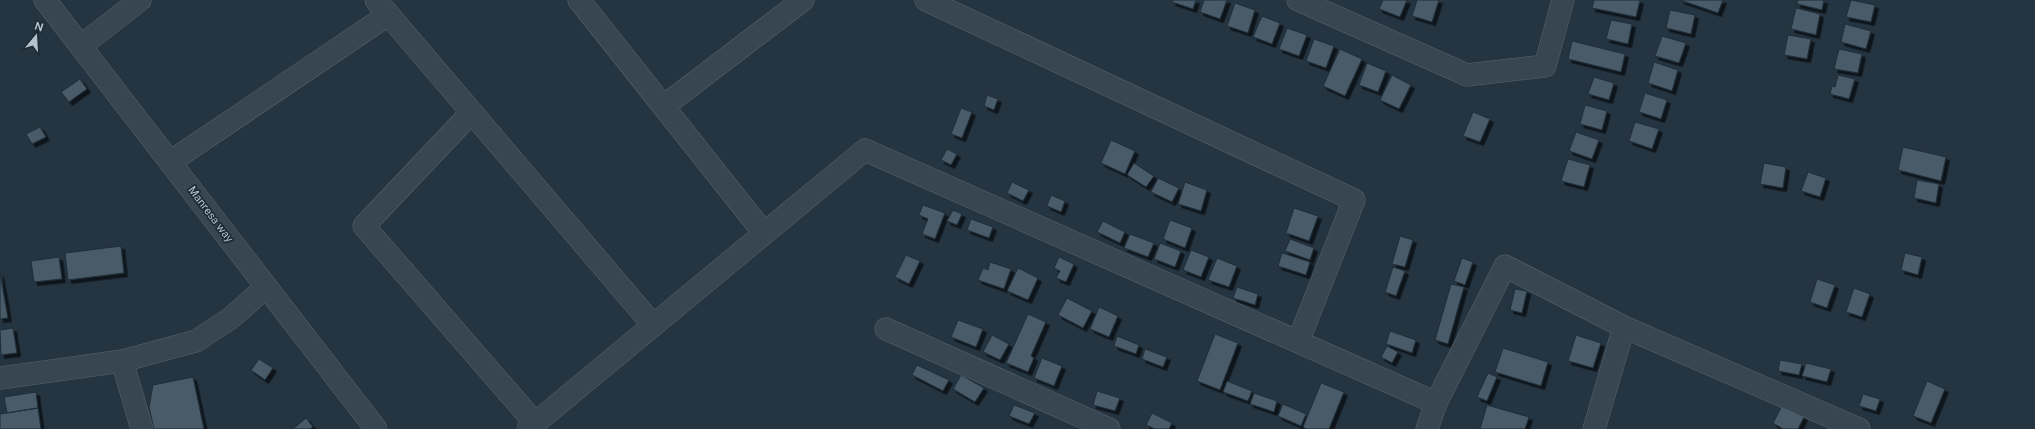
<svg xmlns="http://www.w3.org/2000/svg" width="2035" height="429" font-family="'Public Sans',sans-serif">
	<defs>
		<filter id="shadow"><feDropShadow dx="3.5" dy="3.5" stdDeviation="0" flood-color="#0009"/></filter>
	</defs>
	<rect width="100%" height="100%" fill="#243441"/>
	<!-- building -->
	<path fill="#485a67" stroke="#1f2d38" filter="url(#shadow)" d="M 1173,0 L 1196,0 L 1193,9 L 1172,2 Z
		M 1204,0 L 1227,0 L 1220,19 L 1200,12 Z
		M 1383,0 L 1407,0 L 1400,17 L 1379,9 Z
		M 1417,0 L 1439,0 L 1432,22 L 1412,16 Z
		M 1594,0 L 1640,0 L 1636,17 L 1592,8 Z
		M 1680,0 L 1723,0 L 1718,13 Z
		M 1798,0 L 1824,0 L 1822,10 L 1797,4 Z
		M 1851,0 L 1875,5 L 1871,22 L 1846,17 Z
		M 1235,3 L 1255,10 L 1248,33 L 1227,26 Z
		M 1796,8 L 1820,14 L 1816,35 L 1791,29 Z
		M 1670,10 L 1695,15 L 1691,34 L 1666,28 Z
		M 1262,16 L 1280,23 L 1272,44 L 1253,37 Z
		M 1611,20 L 1632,24 L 1628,44 L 1606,39 Z
		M 1845,24 L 1871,31 L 1866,49 L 1841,42 Z
		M 1287,28 L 1307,35 L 1299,56 L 1279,49 Z
		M 1788,35 L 1811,39 L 1807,59 L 1784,55 Z
		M 1662,36 L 1686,43 L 1679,63 L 1655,56 Z
		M 1314,39 L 1334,46 L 1326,68 L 1306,61 Z
		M 1572,41 L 1625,54 L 1621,72 L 1568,59 Z
		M 1340,49 L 1362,59 L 1345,96 L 1323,86 Z
		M 1839,49 L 1862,54 L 1858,73 L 1834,69 Z
		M 1654,62 L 1678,70 L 1672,91 L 1648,83 Z
		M 1367,63 L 1386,71 L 1378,92 L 1359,85 Z
		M 1392,75 L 1411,85 L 1399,109 L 1380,100 Z
		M 1838,75 L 1855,79 L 1849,99 L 1830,94 L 1832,86 L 1835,87 Z
		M 1594,77 L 1614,83 L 1609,100 L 1588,94 Z
		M 80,79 L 87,89 L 69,102 L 61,92 Z
		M 1645,93 L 1667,100 L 1661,119 L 1639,112 Z
		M 987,95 L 998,99 L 994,110 L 984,106 Z
		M 1585,105 L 1607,111 L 1602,130 L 1580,124 Z
		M 961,108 L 972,112 L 962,138 L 951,134 Z
		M 1473,112 L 1490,119 L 1480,142 L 1463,136 Z
		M 1635,122 L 1659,129 L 1652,149 L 1629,141 Z
		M 40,127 L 46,137 L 32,144 L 26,134 Z
		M 1576,132 L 1599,140 L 1592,159 L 1569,151 Z
		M 1111,140 L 1135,151 L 1125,174 L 1101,163 Z
		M 1903,147 L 1946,157 L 1941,181 L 1898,170 Z
		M 947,149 L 957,154 L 951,165 L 941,160 Z
		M 1568,159 L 1590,165 L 1584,187 L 1561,181 Z
		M 1134,163 L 1154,176 L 1146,187 L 1127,175 Z
		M 1764,163 L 1786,167 L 1783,188 L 1760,184 Z
		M 1808,172 L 1826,178 L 1820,197 L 1801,191 Z
		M 1158,178 L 1179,188 L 1172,202 L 1151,192 Z
		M 1917,180 L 1939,184 L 1936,203 L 1914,198 Z
		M 1012,182 L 1029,190 L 1023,201 L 1007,193 Z
		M 1185,182 L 1207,190 L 1201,211 L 1178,204 Z
		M 1051,195 L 1065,201 L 1061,212 L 1047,206 Z
		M 923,205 L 945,213 L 935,239 L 922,234 L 928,219 L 919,215 Z
		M 1294,208 L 1318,216 L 1309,241 L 1286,233 Z
		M 953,210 L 962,214 L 957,225 L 947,221 Z
		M 971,219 L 993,227 L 989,238 L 967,230 Z
		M 1170,220 L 1192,228 L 1185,248 L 1163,239 Z
		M 1103,221 L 1125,232 L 1120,243 L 1097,232 Z
		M 1130,234 L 1154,243 L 1148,257 L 1124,248 Z
		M 1400,236 L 1413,240 L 1405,267 L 1392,264 Z
		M 1290,239 L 1314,248 L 1310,260 L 1285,251 Z
		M 1160,243 L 1181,251 L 1175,267 L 1154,259 Z
		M 121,246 L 124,273 L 68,280 L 65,253 Z
		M 1191,250 L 1209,257 L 1201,277 L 1183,270 Z
		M 1282,253 L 1310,262 L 1306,275 L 1278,266 Z
		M 1905,253 L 1922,257 L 1918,275 L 1901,270 Z
		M 906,255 L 920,261 L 909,284 L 895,277 Z
		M 59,257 L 62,279 L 34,282 L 31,261 Z
		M 1059,257 L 1074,264 L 1066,282 L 1056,278 L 1060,271 L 1054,268 Z
		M 1217,258 L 1237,266 L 1229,287 L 1208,280 Z
		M 1462,258 L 1473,262 L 1465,285 L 1454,281 Z
		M 990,262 L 1011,269 L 1004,289 L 978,280 L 983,268 L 988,270 Z
		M 1393,267 L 1405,271 L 1396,296 L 1385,292 Z
		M 1018,268 L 1038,278 L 1028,300 L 1007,291 Z
		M 0,273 L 8,318 L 0,319 Z
		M 1817,279 L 1835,285 L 1827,308 L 1810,302 Z
		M 1451,284 L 1464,287 L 1448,344 L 1435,340 Z
		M 1237,287 L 1258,294 L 1255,305 L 1233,298 Z
		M 1854,288 L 1870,294 L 1862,317 L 1846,312 Z
		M 1515,289 L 1527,291 L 1522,313 L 1510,310 Z
		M 1067,298 L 1092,311 L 1083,328 L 1058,315 Z
		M 1099,307 L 1118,316 L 1109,337 L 1090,329 Z
		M 1028,314 L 1046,322 L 1031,356 L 1034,358 L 1028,372 L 1006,363 Z
		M 958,320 L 983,329 L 976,347 L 951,337 Z
		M 13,328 L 17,353 L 1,355 L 0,330 Z
		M 1390,331 L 1416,340 L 1412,353 L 1386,344 Z
		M 1215,334 L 1238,343 L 1220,390 L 1197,381 Z
		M 992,335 L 1009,344 L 1000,360 L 983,352 Z
		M 1576,335 L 1601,343 L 1593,368 L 1568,361 Z
		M 1117,336 L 1139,345 L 1136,354 L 1114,346 Z
		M 1387,346 L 1398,352 L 1392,363 L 1381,357 Z
		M 1503,348 L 1548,362 L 1541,386 L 1495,372 Z
		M 1145,349 L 1167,357 L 1163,367 L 1142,359 Z
		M 1042,358 L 1062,366 L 1054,386 L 1034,378 Z
		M 259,359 L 273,368 L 265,380 L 251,370 Z
		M 1780,360 L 1802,364 L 1799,375 L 1778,371 Z
		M 1806,363 L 1831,369 L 1827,382 L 1802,376 Z
		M 917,365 L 949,380 L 943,391 L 912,375 Z
		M 1488,373 L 1497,377 L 1487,401 L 1477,397 Z
		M 961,375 L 984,388 L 975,402 L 953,389 Z
		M 193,377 L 204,429 L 154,429 L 149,407 L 153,385 Z
		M 1227,381 L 1252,391 L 1248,401 L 1223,392 Z
		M 1927,381 L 1945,389 L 1931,423 L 1913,416 Z
		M 1321,383 L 1344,392 L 1329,429 L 1306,429 L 1303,427 Z
		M 1097,391 L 1120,398 L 1115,411 L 1093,405 Z
		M 36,392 L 38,408 L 7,413 L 4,397 Z
		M 1254,393 L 1277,401 L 1274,412 L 1250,404 Z
		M 1863,394 L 1880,399 L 1876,411 L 1859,406 Z
		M 1283,404 L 1306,414 L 1301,426 L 1278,416 Z
		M 1014,405 L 1035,413 L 1029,424 L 1009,416 Z
		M 1487,405 L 1529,417 L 1525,429 L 1480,429 Z
		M 1782,406 L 1804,417 L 1798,429 L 1783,429 L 1773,423 Z
		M 38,408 L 41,429 L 0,429 L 0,414 Z
		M 1152,413 L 1172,423 L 1169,429 L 1155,429 L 1146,425 Z
		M 306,418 L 313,427 L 310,429 L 293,429 Z"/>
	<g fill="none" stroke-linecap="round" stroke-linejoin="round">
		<defs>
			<path id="street" d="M 45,0 L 376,429
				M 376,0 L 653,325
				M 579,0 L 764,233
				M 926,0 L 1354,200 L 1298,342
				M 1298,0 L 1467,75 L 1545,66 L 1563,0
				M 81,46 L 140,0
				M 664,106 L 803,0
				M 471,113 L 364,226 L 535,423
				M 170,162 L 388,15
				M 886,329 L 1109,429
				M 122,361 L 142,429
				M 0,378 L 122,361 L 196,341 L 231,318 L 266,287
				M 528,429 L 865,150 L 1436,403
				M 1427,429 L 1436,403 L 1505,266 L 1624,327 L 1859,429
				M 1594,429 L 1624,327"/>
		</defs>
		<!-- street casing -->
		<use href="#street" stroke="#56646e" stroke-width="23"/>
		<!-- street -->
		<use href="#street" stroke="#384651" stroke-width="22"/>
	</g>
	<g text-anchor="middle" stroke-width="3.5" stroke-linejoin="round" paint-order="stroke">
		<!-- street labels -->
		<g font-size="11" fill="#b5c1cb" stroke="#1d2b36">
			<text transform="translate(211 214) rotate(53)" y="4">Manresa way</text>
		</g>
	</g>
	<!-- north arrow -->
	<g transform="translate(36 36) rotate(18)" stroke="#1d2b36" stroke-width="3" paint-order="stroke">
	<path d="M0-3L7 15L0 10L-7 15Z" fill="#b5c1cb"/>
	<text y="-6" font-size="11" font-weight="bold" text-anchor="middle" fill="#b5c1cb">N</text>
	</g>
</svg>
